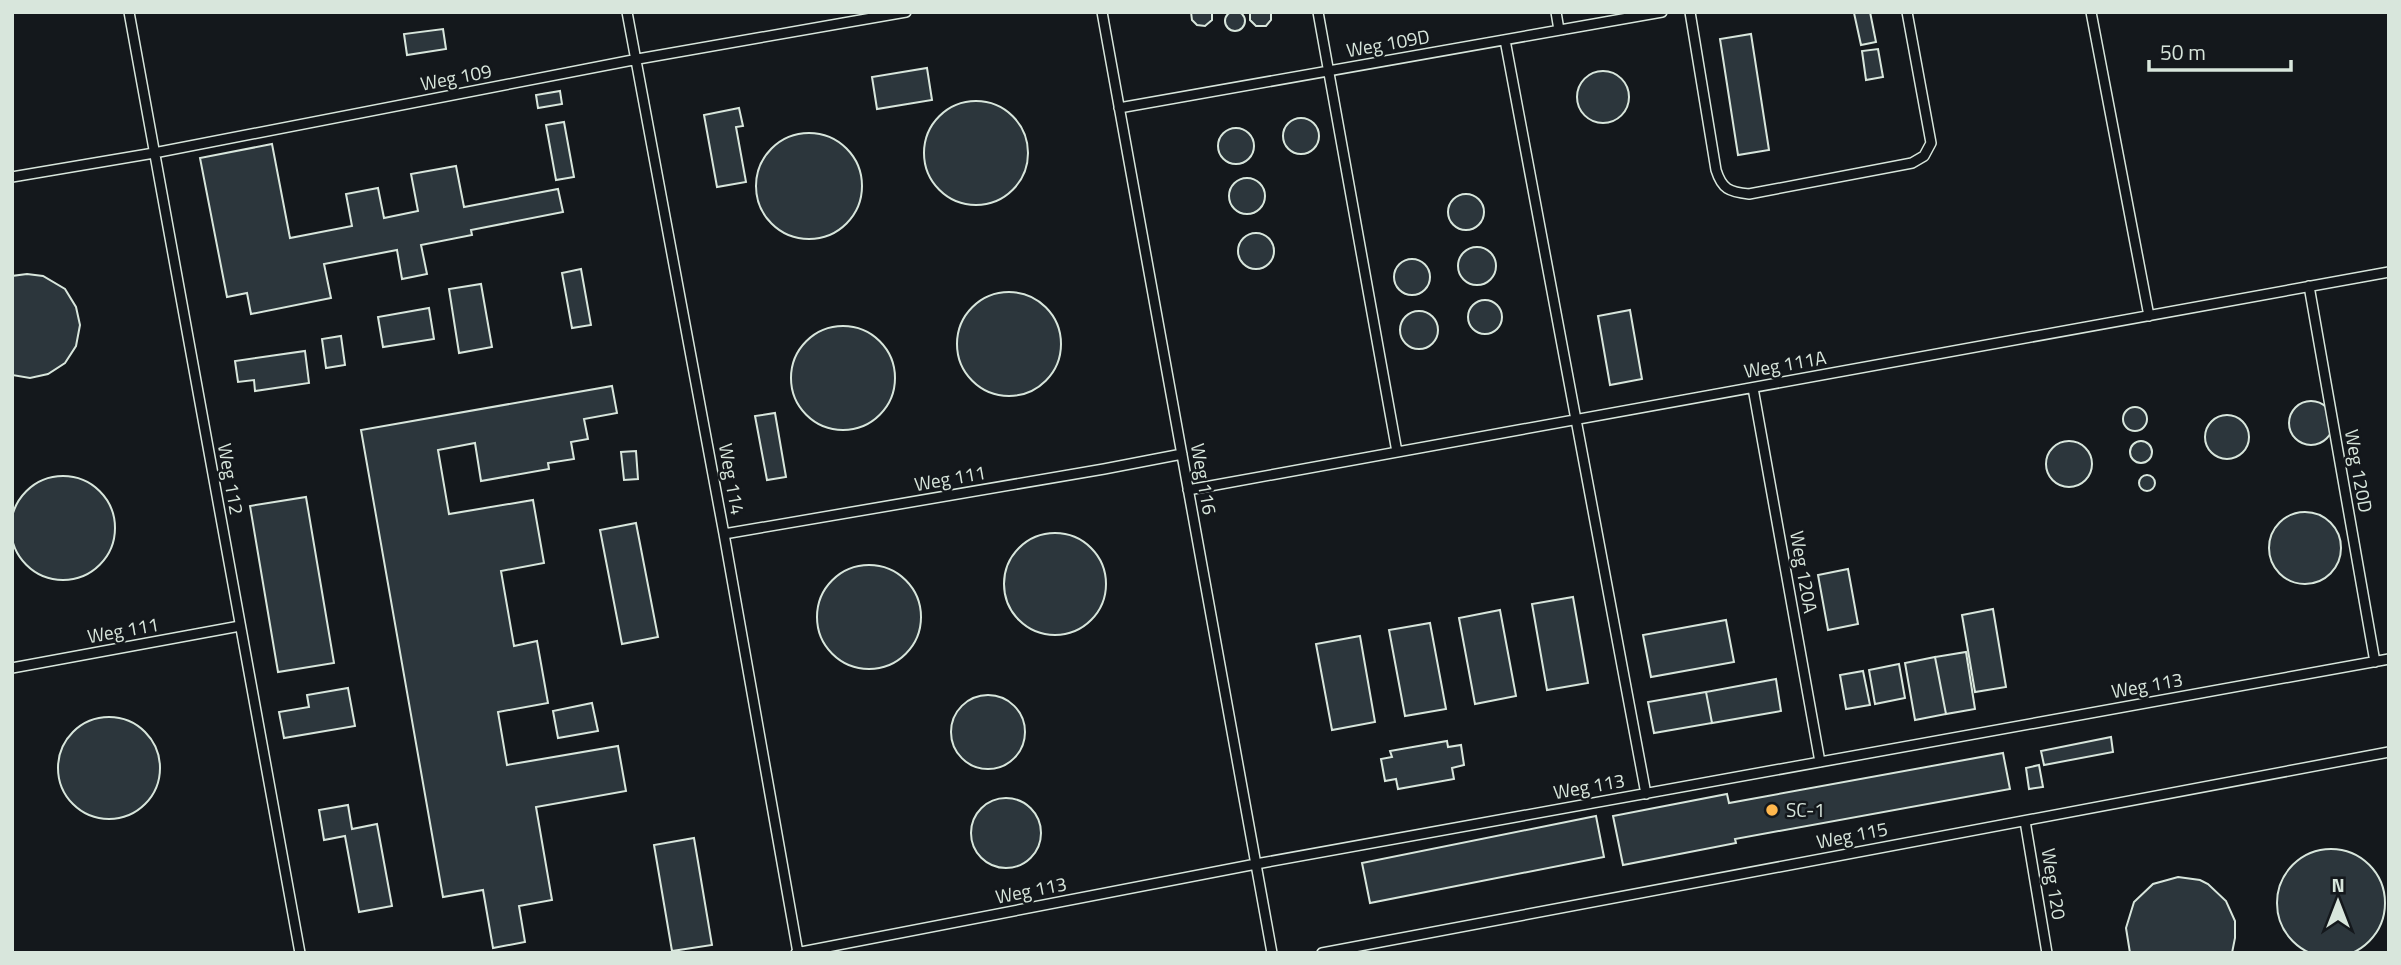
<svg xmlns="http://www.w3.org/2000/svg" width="2401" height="965" font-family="'Titillium Web',sans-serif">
	<rect width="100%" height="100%" fill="#14181c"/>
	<!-- building -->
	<path fill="#2c363c" stroke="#d8e6dc" stroke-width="2" d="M1225 21a10 10 0 1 1 20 0a10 10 0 1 1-20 0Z
		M 1191,12 L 1212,12 L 1212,20 L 1205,26 L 1197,25 L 1192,20 Z
		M 1250,12 L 1271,12 L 1271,20 L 1266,26 L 1256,26 L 1250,20 Z
		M 1870,12 L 1876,42 L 1861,45 L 1854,13 Z
		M 443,29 L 446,49 L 407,55 L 404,34 Z
		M 1751,34 L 1769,150 L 1738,155 L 1720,39 Z
		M 1878,49 L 1883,77 L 1866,80 L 1862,51 Z
		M 927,68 L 932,100 L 877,109 L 872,77 Z
		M1577 97a26 26 0 1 1 52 0a26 26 0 1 1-52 0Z
		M 560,91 L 562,104 L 538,108 L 536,95 Z
		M924 153a52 52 0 1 1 104 0a52 52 0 1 1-104 0Z
		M 739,108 L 743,126 L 736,127 L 746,182 L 717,187 L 704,115 Z
		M1283 136a18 18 0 1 1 36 0a18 18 0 1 1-36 0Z
		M 564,122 L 574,177 L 556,180 L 546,125 Z
		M1218 146a18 18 0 1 1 36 0a18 18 0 1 1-36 0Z
		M756 186a53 53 0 1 1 106 0a53 53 0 1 1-106 0Z
		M 272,144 L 290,238 L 352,226 L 346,194 L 378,188 L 384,218 L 418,211 L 411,174 L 456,166 L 464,207 L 558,189 L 563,212 L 471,230 L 472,235 L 421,245 L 427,274 L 402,279 L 397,250 L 324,264 L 331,298 L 251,314 L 247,293 L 227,297 L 200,158 Z
		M1229 196a18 18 0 1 1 36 0a18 18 0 1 1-36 0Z
		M1448 212a18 18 0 1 1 36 0a18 18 0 1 1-36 0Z
		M1238 251a18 18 0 1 1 36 0a18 18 0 1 1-36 0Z
		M1458 266a19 19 0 1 1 38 0a19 19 0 1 1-38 0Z
		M1394 277a18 18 0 1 1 36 0a18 18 0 1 1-36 0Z
		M 581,269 L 591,325 L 572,328 L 562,273 Z
		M 27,274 L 43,276 L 65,289 L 76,307 L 80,325 L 76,346 L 65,363 L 48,374 L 30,378 L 12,375 L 12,276 Z
		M 481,284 L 492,347 L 459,353 L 449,289 Z
		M957 344a52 52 0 1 1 104 0a52 52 0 1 1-104 0Z
		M1468 317a17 17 0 1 1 34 0a17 17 0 1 1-34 0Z
		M 429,308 L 434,339 L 383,347 L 378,317 Z
		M 1630,310 L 1642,379 L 1610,385 L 1598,316 Z
		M1400 330a19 19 0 1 1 38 0a19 19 0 1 1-38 0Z
		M791 378a52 52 0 1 1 104 0a52 52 0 1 1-104 0Z
		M 341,336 L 345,365 L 326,368 L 322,339 Z
		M 305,351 L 309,383 L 255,391 L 254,380 L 238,382 L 235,361 Z
		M 612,386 L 617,413 L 584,419 L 588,439 L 571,442 L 574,459 L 548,463 L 549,469 L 481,481 L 475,443 L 438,450 L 449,514 L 533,500 L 544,563 L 501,571 L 514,646 L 537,641 L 548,703 L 498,712 L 507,765 L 618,746 L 626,791 L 536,807 L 552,900 L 519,906 L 525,942 L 493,948 L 483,890 L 443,897 L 361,430 Z
		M2289 423a22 22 0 1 1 44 0a22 22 0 1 1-44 0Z
		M2123 419a12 12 0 1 1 24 0a12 12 0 1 1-24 0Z
		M 775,413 L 786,477 L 767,480 L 755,416 Z
		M2205 437a22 22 0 1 1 44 0a22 22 0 1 1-44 0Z
		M2130 452a11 11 0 1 1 22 0a11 11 0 1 1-22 0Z
		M2046 464a23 23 0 1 1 46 0a23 23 0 1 1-46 0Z
		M 636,451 L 638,479 L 624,480 L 621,452 Z
		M2139 483a8 8 0 1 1 16 0a8 8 0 1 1-16 0Z
		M11 528a52 52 0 1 1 104 0a52 52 0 1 1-104 0Z
		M 306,497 L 334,663 L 278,672 L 250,506 Z
		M2269 548a36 36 0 1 1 72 0a36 36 0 1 1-72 0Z
		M 636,523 L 658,637 L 622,644 L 600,530 Z
		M1004 584a51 51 0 1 1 102 0a51 51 0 1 1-102 0Z
		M817 617a52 52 0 1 1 104 0a52 52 0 1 1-104 0Z
		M 1848,569 L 1858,624 L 1828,630 L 1818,575 Z
		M 1573,597 L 1588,683 L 1547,690 L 1532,604 Z
		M 1993,609 L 2006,687 L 1975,692 L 1962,615 Z
		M 1500,610 L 1516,696 L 1475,704 L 1459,618 Z
		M 1726,620 L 1734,662 L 1651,677 L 1643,635 Z
		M 1430,623 L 1446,709 L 1405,716 L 1389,630 Z
		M 1360,636 L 1375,722 L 1332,730 L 1316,644 Z
		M 1966,652 L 1975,709 L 1946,714 L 1935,657 Z
		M 1935,657 L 1946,714 L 1915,720 L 1905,663 Z
		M 1899,664 L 1905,698 L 1875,704 L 1869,670 Z
		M 1863,671 L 1870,705 L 1846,709 L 1840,675 Z
		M 1776,679 L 1781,711 L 1712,723 L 1706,692 Z
		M 348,688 L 355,726 L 284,738 L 279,712 L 309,707 L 307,695 Z
		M 1706,692 L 1712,723 L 1654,733 L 1648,702 Z
		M951 732a37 37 0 1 1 74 0a37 37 0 1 1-74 0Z
		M 592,703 L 598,731 L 558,738 L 553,711 Z
		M58 768a51 51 0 1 1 102 0a51 51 0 1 1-102 0Z
		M 2111,737 L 2113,752 L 2044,765 L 2041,751 Z
		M 1447,741 L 1448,747 L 1461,745 L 1464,765 L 1452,768 L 1454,779 L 1398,789 L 1396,779 L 1385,781 L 1381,759 L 1392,757 L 1390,751 Z
		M 2003,753 L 2010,789 L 1735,839 L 1736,843 L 1623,865 L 1613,816 L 1727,794 L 1729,803 Z
		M 2039,765 L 2043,787 L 2029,789 L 2026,768 Z
		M971 833a35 35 0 1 1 70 0a35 35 0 1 1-70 0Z
		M 348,805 L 352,829 L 377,824 L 392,906 L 359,912 L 345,836 L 324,840 L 319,810 Z
		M 1596,816 L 1604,857 L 1370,903 L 1362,863 Z
		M 694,838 L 712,945 L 672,951 L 654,845 Z
		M2277 903a54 54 0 1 1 108 0a54 54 0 1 1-108 0Z
		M 2178,877 L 2200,880 L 2208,884 L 2226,901 L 2235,921 L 2235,938 L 2232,953 L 2130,953 L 2126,928 L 2134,902 L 2153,884 Z"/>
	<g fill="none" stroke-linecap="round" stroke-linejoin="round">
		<defs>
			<path id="lane" d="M 129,12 L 300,953
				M 627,12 L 724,534 L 798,953
				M 1102,12 L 1272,953
				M 1318,12 L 1397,452
				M 1556,12 L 1559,30
				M 1690,12 L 1716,170 C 1722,189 1729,192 1749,194 L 1912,163 L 1924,156 L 1931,143 L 1907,12
				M 2091,12 L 2149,316
				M 1505,40 L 1646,794
				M 1119,108 L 1662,12
				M 12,177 L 154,153 L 638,59 L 906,12
				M 2309,286 L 2375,662
				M 1753,388 L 1820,762
				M 1188,490 L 2389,272
				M 724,534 L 1104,469 L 1182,454
				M 12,668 L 240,626
				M 2025,821 L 2047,953
				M 796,953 L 1256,864 L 2389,659
				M 1322,953 L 2389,752"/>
		</defs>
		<!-- lane casing -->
		<use href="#lane" stroke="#d8e6dc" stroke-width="12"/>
		<!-- lane -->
		<use href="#lane" stroke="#14181c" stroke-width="9"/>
	</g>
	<!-- markers -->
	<circle fill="#ffb74d" stroke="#14181c" stroke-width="2.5" cx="1772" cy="810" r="7"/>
	<g text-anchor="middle" stroke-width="5" stroke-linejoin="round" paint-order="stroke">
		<!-- street labels -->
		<g font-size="19" fill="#d8e6dc" stroke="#14181c">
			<text transform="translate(1388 43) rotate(-10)" y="7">Weg 109D</text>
			<text transform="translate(456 77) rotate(-11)" y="7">Weg 109</text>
			<text transform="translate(1785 364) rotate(-10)" y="7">Weg 111A</text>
			<text transform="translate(2359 471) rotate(80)" y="7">Weg 120D</text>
			<text transform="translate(950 478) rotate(-10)" y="7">Weg 111</text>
			<text transform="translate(231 479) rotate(80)" y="7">Weg 112</text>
			<text transform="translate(732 479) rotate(80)" y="7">Weg 114</text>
			<text transform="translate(1204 479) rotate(80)" y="7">Weg 116</text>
			<text transform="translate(1804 572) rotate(80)" y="7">Weg 120A</text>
			<text transform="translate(123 630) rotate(-10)" y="7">Weg 111</text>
			<text transform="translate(2147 685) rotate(-10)" y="7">Weg 113</text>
			<text transform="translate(1589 786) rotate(-10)" y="7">Weg 113</text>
			<text transform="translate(1852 835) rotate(-11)" y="7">Weg 115</text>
			<text transform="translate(2054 884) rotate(81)" y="7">Weg 120</text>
			<text transform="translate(1031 890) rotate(-11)" y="7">Weg 113</text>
		</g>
		<!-- poi labels -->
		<g font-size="19" fill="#d8e6dc" stroke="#14181c" text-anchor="start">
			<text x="1786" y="817">SC-1</text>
		</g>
	</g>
	<!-- border -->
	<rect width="2401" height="965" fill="none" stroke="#d8e6dc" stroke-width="28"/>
	<!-- north arrow -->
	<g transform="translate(2338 902)" stroke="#14181c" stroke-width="5" paint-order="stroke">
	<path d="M0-5L12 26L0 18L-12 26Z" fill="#d8e6dc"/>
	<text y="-10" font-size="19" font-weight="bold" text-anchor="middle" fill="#d8e6dc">N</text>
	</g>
	<!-- scale -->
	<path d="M2149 60v10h142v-10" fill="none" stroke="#d8e6dc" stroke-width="3.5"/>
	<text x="2160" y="60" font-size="21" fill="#d8e6dc" stroke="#14181c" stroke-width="5" paint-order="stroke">50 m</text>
</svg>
